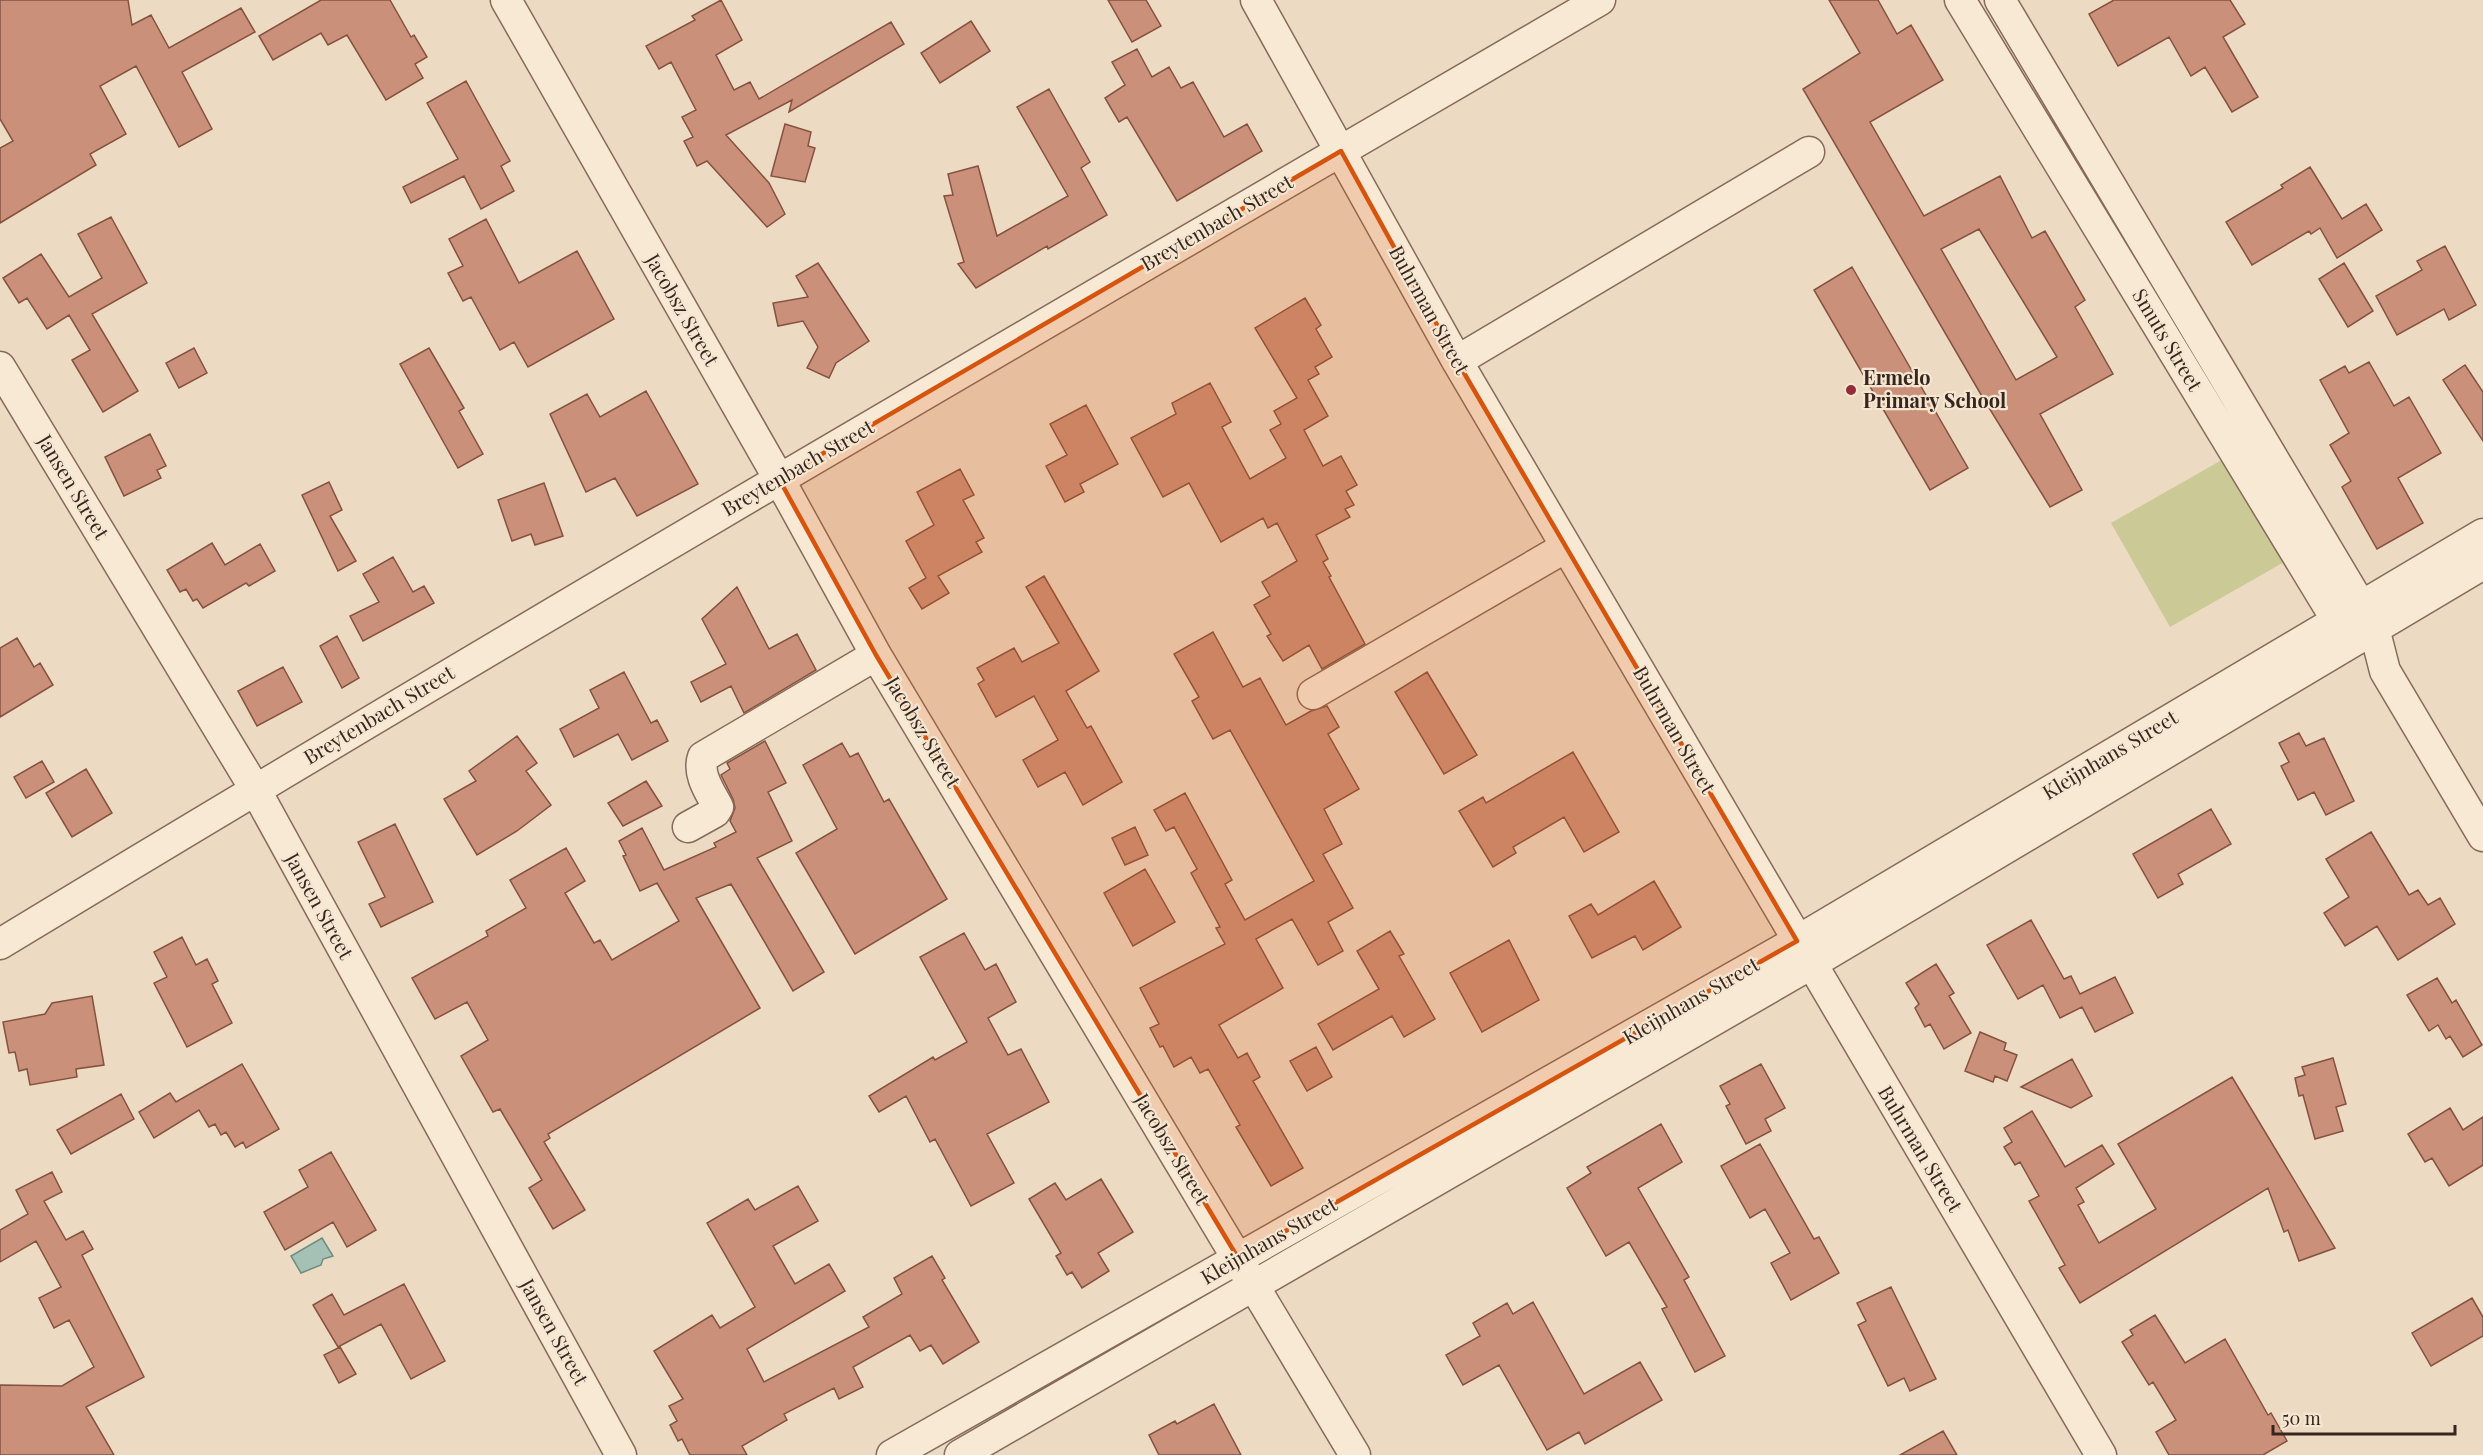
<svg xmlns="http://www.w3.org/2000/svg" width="2483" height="1455" font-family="'Playfair Display',serif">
	<rect width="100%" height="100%" fill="#eddac2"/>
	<!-- green -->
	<path fill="#cbca97" d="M 2227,457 L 2286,561 L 2170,627 L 2111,523 Z"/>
	<!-- water -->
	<path fill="#a5c0b4" stroke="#6c8e80" stroke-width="1.5" d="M 322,1238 L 333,1256 L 323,1259 L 321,1265 L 301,1273 L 291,1256 Z"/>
	<!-- building -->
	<path fill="#ca9079" stroke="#855240" stroke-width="1.5" fill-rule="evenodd" d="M 0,0 L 128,0 L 132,25 L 151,15 L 169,48 L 241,8 L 255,32 L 182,72 L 212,129 L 179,147 L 136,66 L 100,86 L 126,134 L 90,154 L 96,165 L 0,223 L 0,148 L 13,141 L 0,119 Z
		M 321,0 L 390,0 L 411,37 L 414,35 L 427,57 L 415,64 L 423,78 L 386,100 L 347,35 L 328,45 L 321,33 L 273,60 L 259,36 Z
		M 721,0 L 742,40 L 716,55 L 734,90 L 750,82 L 759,99 L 891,22 L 904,44 L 789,112 L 792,100 L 726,135 L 769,183 L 785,214 L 767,227 L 707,161 L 697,166 L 684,141 L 693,137 L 682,117 L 696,110 L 671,62 L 659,69 L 646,46 L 695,20 L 692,16 Z
		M 1108,0 L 1146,0 L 1161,26 L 1132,42 Z
		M 1829,0 L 1878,0 L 1897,34 L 1911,25 L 1943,80 L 1870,122 L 1924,216 L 2000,176 L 2032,238 L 2045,231 L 2085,300 L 2075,307 L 2113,374 L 2040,414 L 2082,490 L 2050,507 L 1983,398 L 1803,89 L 1860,53 ZM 1979,229 L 2057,357 L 2016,380 L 1941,249 Z
		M 2114,0 L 2230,0 L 2245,24 L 2223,37 L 2258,97 L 2232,112 L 2205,67 L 2191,76 L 2169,37 L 2118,66 L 2089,14 Z
		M 971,21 L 990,51 L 940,83 L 921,53 Z
		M 1137,49 L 1152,77 L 1169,67 L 1181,88 L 1193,82 L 1224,137 L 1247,124 L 1262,151 L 1177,201 L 1127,117 L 1119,122 L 1105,98 L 1125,85 L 1112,62 Z
		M 466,81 L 510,161 L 501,166 L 514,191 L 481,209 L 464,176 L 411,203 L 403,187 L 458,159 L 427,103 Z
		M 1049,89 L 1090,162 L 1081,168 L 1107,215 L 1048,249 L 1047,246 L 976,288 L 958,264 L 964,262 L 944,196 L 953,195 L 948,174 L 978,166 L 997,236 L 1068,196 L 1017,107 Z
		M 785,124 L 811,132 L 808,146 L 815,148 L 805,182 L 771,176 Z
		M 2310,167 L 2342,219 L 2366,204 L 2382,230 L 2337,258 L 2320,228 L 2311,234 L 2309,231 L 2252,265 L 2226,222 L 2283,188 L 2281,185 Z
		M 111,217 L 147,283 L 92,314 L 138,391 L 103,412 L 72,360 L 90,350 L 69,315 L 47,329 L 27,298 L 19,303 L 3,278 L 41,254 L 69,297 L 102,278 L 78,234 Z
		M 486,219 L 519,283 L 577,251 L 614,319 L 528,367 L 514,342 L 500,350 L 471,297 L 463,301 L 448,273 L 463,266 L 449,239 Z
		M 2445,246 L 2476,305 L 2449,320 L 2444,309 L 2397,335 L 2376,296 L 2422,270 L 2417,261 Z
		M 818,263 L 869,341 L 836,363 L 829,378 L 807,368 L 818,347 L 803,321 L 778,326 L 773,303 L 808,297 L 796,276 Z
		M 2344,263 L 2373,311 L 2348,327 L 2319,279 Z
		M 1852,267 L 1968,468 L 1930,490 L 1814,290 Z
		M 1305,298 L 1321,325 L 1316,329 L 1332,357 L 1315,367 L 1319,374 L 1308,380 L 1328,416 L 1304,430 L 1323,466 L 1341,456 L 1357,485 L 1346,491 L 1354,505 L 1345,509 L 1350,517 L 1316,535 L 1328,559 L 1323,562 L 1331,576 L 1329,577 L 1365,644 L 1322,669 L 1309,645 L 1283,661 L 1267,636 L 1271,634 L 1254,605 L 1270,596 L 1262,582 L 1297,561 L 1277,523 L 1268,528 L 1263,518 L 1221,542 L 1189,483 L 1163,497 L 1131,438 L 1176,414 L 1172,403 L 1210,383 L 1231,422 L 1222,427 L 1250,479 L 1286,458 L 1270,430 L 1281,424 L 1274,411 L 1297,398 L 1255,328 Z
		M 194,348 L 207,373 L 179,388 L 166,363 Z
		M 429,348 L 464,408 L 459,411 L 483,454 L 458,468 L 400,364 Z
		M 2369,362 L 2394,406 L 2409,397 L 2441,453 L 2398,478 L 2423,523 L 2377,549 L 2342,487 L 2351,481 L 2330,445 L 2349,433 L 2320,380 L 2345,366 L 2349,373 Z
		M 2465,365 L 2483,392 L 2483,441 L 2443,380 Z
		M 646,391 L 698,484 L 637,516 L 615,478 L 586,492 L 550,414 L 587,394 L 600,417 Z
		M 1086,405 L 1118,464 L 1080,484 L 1084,492 L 1065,502 L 1046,466 L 1067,455 L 1050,424 Z
		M 150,434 L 166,466 L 157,470 L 161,478 L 124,496 L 105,457 Z
		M 960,469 L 974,495 L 963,500 L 984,538 L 976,542 L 982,552 L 938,576 L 949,593 L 922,609 L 909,588 L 926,578 L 906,541 L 934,525 L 917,492 Z
		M 329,482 L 342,510 L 330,516 L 356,561 L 338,571 L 302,495 Z
		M 544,483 L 563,536 L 535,545 L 531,534 L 512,541 L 498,500 Z
		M 212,543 L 225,565 L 260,544 L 275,571 L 249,586 L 246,583 L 203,608 L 197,599 L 193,601 L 186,589 L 180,592 L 167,570 Z
		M 393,557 L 413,592 L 424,586 L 434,603 L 363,641 L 350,616 L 379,602 L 363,574 Z
		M 1044,576 L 1099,671 L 1066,691 L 1087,728 L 1091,726 L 1122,782 L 1083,805 L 1065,772 L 1038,787 L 1023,760 L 1058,740 L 1034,696 L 996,717 L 978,684 L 984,680 L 977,668 L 1014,648 L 1022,662 L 1059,643 L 1026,587 Z
		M 737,587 L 769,649 L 797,634 L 816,670 L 744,713 L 731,686 L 701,702 L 691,682 L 726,664 L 702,619 Z
		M 1213,632 L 1243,687 L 1260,678 L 1286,725 L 1311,711 L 1327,706 L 1339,727 L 1328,734 L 1359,789 L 1324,809 L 1342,844 L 1323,854 L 1353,908 L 1328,922 L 1343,951 L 1318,965 L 1292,919 L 1256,939 L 1283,988 L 1219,1025 L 1238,1058 L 1247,1053 L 1260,1077 L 1253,1081 L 1303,1168 L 1271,1186 L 1236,1127 L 1240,1125 L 1208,1069 L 1200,1073 L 1191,1057 L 1174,1067 L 1163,1046 L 1160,1047 L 1150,1028 L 1159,1024 L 1140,988 L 1225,944 L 1216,928 L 1220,927 L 1191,873 L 1197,869 L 1174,827 L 1166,831 L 1154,810 L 1185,793 L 1232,880 L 1225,884 L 1245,920 L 1314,881 L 1230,730 L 1213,739 L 1192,701 L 1199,697 L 1174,654 Z
		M 337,636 L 359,678 L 342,688 L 320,646 Z
		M 17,638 L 34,667 L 40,663 L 53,685 L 0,717 L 0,648 Z
		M 283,667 L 302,702 L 257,726 L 238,691 Z
		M 624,672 L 651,723 L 657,720 L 668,741 L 632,760 L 618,734 L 574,757 L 560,729 L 599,708 L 590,690 Z
		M 1427,672 L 1477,755 L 1444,774 L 1395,692 Z
		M 2299,733 L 2306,746 L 2324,738 L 2354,801 L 2326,815 L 2314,792 L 2298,800 L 2281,766 L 2289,762 L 2279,743 Z
		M 517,736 L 537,763 L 526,771 L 551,805 L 517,831 L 477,855 L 444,799 L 476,781 L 469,771 Z
		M 765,741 L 786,783 L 768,792 L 792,841 L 757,858 L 824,972 L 793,991 L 731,884 L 696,898 L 760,1008 L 548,1134 L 550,1138 L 544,1142 L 585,1210 L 553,1229 L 529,1188 L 542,1180 L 500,1109 L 493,1112 L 461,1056 L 488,1040 L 467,1002 L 435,1019 L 412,978 L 488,936 L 486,931 L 526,908 L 510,880 L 566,848 L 585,881 L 565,893 L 594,943 L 600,940 L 612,960 L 679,921 L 657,883 L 640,891 L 623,856 L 626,855 L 619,841 L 642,828 L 664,870 L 716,847 L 714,843 L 736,832 L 730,821 L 735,808 L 733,799 L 721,775 L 730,769 L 727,763 Z
		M 842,743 L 850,757 L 858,753 L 884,802 L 889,799 L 947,899 L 855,954 L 796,853 L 837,829 L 803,765 Z
		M 1573,752 L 1619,832 L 1584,852 L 1564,817 L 1513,847 L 1516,853 L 1493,867 L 1459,811 L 1483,797 L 1486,803 Z
		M 42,761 L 54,782 L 26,798 L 14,777 Z
		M 86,769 L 112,813 L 72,837 L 46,793 Z
		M 646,781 L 662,806 L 623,826 L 608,803 Z
		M 2211,809 L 2231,844 L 2178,874 L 2183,884 L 2158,898 L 2133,854 Z
		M 395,824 L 433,902 L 381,927 L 369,904 L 385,897 L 358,842 Z
		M 1135,827 L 1148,855 L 1125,865 L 1112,838 Z
		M 2371,832 L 2409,895 L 2418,890 L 2428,905 L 2440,898 L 2455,924 L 2398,960 L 2377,926 L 2345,946 L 2324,913 L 2349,897 L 2326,859 Z
		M 1145,869 L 1175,922 L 1133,946 L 1104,893 Z
		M 1654,881 L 1681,927 L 1643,950 L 1635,936 L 1592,958 L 1569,916 L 1591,904 L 1598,915 Z
		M 2031,920 L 2064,979 L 2071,976 L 2080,994 L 2115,977 L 2133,1013 L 2095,1032 L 2082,1007 L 2060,1018 L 2043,985 L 2018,999 L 1987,945 Z
		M 1390,931 L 1404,954 L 1399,956 L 1435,1019 L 1404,1037 L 1392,1016 L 1333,1050 L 1318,1024 L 1379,989 L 1357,951 Z
		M 964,933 L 985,970 L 996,964 L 1016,1002 L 988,1018 L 1008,1055 L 1021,1049 L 1049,1102 L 987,1134 L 1014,1183 L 971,1206 L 935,1139 L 930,1142 L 906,1096 L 879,1112 L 869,1096 L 933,1057 L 935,1060 L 967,1042 L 920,957 Z
		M 182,937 L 196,965 L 207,959 L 218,981 L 212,984 L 232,1023 L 187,1047 L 154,983 L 167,977 L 154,952 Z
		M 1509,940 L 1539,1000 L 1482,1032 L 1450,973 Z
		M 1936,964 L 1954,993 L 1949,996 L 1971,1033 L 1944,1049 L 1930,1024 L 1925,1027 L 1915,1008 L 1919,1004 L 1906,983 Z
		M 2437,978 L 2452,1003 L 2456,1000 L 2482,1045 L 2463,1057 L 2450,1036 L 2446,1039 L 2438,1025 L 2429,1031 L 2407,995 Z
		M 92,996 L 104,1065 L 76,1069 L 77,1077 L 30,1085 L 27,1069 L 19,1071 L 15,1052 L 9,1053 L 3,1022 L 45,1014 L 52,1003 Z
		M 1980,1032 L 2006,1043 L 2004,1050 L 2017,1055 L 2007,1081 L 1995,1076 L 1993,1082 L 1965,1071 Z
		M 1316,1047 L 1332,1077 L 1307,1091 L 1290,1061 Z
		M 2333,1058 L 2346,1104 L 2336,1107 L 2343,1131 L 2315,1139 L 2303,1095 L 2299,1096 L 2295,1078 L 2305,1075 L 2302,1067 Z
		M 2072,1059 L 2092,1096 L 2071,1108 L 2021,1087 Z
		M 242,1064 L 279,1129 L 246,1148 L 243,1142 L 235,1147 L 226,1132 L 221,1135 L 215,1124 L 209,1127 L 199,1110 L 154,1138 L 139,1112 L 170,1093 L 176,1102 Z
		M 1761,1064 L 1785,1108 L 1765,1119 L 1771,1131 L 1746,1144 L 1726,1106 L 1730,1104 L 1720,1086 Z
		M 2232,1077 L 2335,1248 L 2299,1261 L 2288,1230 L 2284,1232 L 2268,1188 L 2080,1303 L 2059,1268 L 2065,1265 L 2029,1201 L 2039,1196 L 2020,1162 L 2015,1165 L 2004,1147 L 2012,1142 L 2004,1128 L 2032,1111 L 2065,1167 L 2102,1145 L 2114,1164 L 2076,1188 L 2084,1202 L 2078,1205 L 2099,1243 L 2156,1209 L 2118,1144 Z
		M 121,1094 L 134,1119 L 71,1154 L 57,1130 Z
		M 2450,1108 L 2463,1130 L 2483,1117 L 2483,1165 L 2449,1186 L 2432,1158 L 2425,1162 L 2408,1134 Z
		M 1661,1124 L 1682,1162 L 1638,1188 L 1689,1277 L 1684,1280 L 1725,1356 L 1695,1372 L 1662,1309 L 1667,1307 L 1629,1242 L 1606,1256 L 1567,1188 L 1591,1173 L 1587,1167 Z
		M 1760,1144 L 1814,1239 L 1819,1237 L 1839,1273 L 1791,1300 L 1771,1263 L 1790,1253 L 1765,1209 L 1750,1218 L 1721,1166 Z
		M 331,1152 L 376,1230 L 347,1247 L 333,1222 L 285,1250 L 264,1212 L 308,1187 L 299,1170 Z
		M 52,1172 L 62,1192 L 44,1201 L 66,1240 L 83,1231 L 93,1249 L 82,1255 L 144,1377 L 86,1407 L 114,1455 L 0,1455 L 0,1385 L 62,1386 L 94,1367 L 69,1320 L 54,1328 L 39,1298 L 61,1287 L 36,1241 L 0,1262 L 0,1230 L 28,1214 L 16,1190 Z
		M 1101,1179 L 1133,1232 L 1098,1253 L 1109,1271 L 1082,1288 L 1072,1272 L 1067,1275 L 1056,1256 L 1061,1253 L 1029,1199 L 1055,1183 L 1066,1200 Z
		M 798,1186 L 818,1221 L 773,1246 L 795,1284 L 829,1264 L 845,1291 L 747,1349 L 764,1382 L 869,1327 L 863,1317 L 902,1294 L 894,1278 L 932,1256 L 945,1278 L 942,1280 L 979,1342 L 943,1364 L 931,1345 L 920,1351 L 910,1335 L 853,1367 L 863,1387 L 839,1399 L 834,1388 L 784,1414 L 787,1420 L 742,1446 L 747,1455 L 690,1455 L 682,1439 L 678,1441 L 670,1425 L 677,1421 L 669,1406 L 683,1399 L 654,1351 L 712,1315 L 720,1328 L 755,1307 L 707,1223 L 748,1199 L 755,1210 Z
		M 404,1284 L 445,1361 L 411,1379 L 381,1324 L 338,1347 L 313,1305 L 332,1294 L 344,1315 Z
		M 1891,1287 L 1936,1379 L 1910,1391 L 1904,1378 L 1888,1386 L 1858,1325 L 1866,1321 L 1857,1303 Z
		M 2472,1298 L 2483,1317 L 2483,1336 L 2431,1366 L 2412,1333 Z
		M 1533,1302 L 1584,1394 L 1640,1362 L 1662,1400 L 1585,1444 L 1579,1432 L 1547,1450 L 1499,1365 L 1463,1385 L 1446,1355 L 1480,1336 L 1473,1323 L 1507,1303 L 1513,1314 Z
		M 2155,1315 L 2185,1363 L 2225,1339 L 2268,1415 L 2271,1413 L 2287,1441 L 2263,1455 L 2169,1455 L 2156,1432 L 2176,1420 L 2153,1382 L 2149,1385 L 2122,1342 L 2133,1335 L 2130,1330 Z
		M 340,1347 L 356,1374 L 339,1383 L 324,1355 Z
		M 1214,1404 L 1241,1455 L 1159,1455 L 1149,1435 L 1175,1421 L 1177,1424 Z
		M 1943,1431 L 1957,1455 L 1900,1455 Z"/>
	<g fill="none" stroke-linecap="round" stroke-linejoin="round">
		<defs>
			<path id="minor" d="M 506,0 L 779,479 L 876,655 L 1355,1455
				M 1256,0 L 1457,361 L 2101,1455
				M 1960,0 L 2347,637
				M 2000,0 L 2374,628 L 2385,671 L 2483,836
				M 1457,361 L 1809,152
				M 0,367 L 255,789 L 621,1455
				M 1313,694 L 1566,547
				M 688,827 L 715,812 L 718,807 C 710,792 697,774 703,757 L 876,655
				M 0,944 C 529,623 1065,312 1600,0
				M 892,1455 L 1797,941 L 2483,534
				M 960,1455 L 1811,964 L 2483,564"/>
		</defs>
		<!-- minor casing -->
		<use href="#minor" stroke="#866b5a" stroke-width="33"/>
		<!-- minor -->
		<use href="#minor" stroke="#f8e9d5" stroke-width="30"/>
	</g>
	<!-- marked area -->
	<path fill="#d6540e" fill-opacity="0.2" stroke="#d6540e" stroke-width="4.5" stroke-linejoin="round" d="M 1341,151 L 1457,361 L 1797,941 L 1238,1258 L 876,655 L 779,479 Z"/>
	<!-- markers -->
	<circle fill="#942b3a" stroke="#f5e6d2" stroke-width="2" cx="1851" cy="390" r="6"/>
	<g text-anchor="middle" stroke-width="4.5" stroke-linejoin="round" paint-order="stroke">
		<!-- street labels -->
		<g font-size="20" fill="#37261e" stroke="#f5e6d2">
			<text transform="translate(1217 223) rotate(-30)" y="7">Breytenbach Street</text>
			<text transform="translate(682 310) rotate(60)" y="7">Jacobsz Street</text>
			<text transform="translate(1429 310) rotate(61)" y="7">Buhrman Street</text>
			<text transform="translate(2167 340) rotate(59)" y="7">Smuts Street</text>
			<text transform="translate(798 468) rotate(-30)" y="7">Breytenbach Street</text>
			<text transform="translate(73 487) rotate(59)" y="7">Jansen Street</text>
			<text transform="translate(379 715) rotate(-31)" y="7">Breytenbach Street</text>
			<text transform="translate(1674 730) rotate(60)" y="7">Buhrman Street</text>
			<text transform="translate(923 732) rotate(59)" y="7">Jacobsz Street</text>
			<text transform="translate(2110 755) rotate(-31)" y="7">Kleijnhans Street</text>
			<text transform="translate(319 906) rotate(61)" y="7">Jansen Street</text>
			<text transform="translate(1691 1001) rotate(-30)" y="7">Kleijnhans Street</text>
			<text transform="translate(1172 1149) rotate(59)" y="7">Jacobsz Street</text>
			<text transform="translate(1920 1149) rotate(59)" y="7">Buhrman Street</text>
			<text transform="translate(1269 1241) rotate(-30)" y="7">Kleijnhans Street</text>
			<text transform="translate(554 1332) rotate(61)" y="7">Jansen Street</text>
		</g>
		<!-- poi labels -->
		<g font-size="20" font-weight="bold" fill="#37261e" stroke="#f5e6d2" text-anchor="start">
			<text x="1863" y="385">Ermelo<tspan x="1863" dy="23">Primary School</tspan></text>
		</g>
	</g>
	<!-- scale -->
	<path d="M2273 1425v9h182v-9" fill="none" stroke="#37261e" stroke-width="3"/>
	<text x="2282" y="1425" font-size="18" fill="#37261e" stroke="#f5e6d2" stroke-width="4.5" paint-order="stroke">50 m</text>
</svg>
